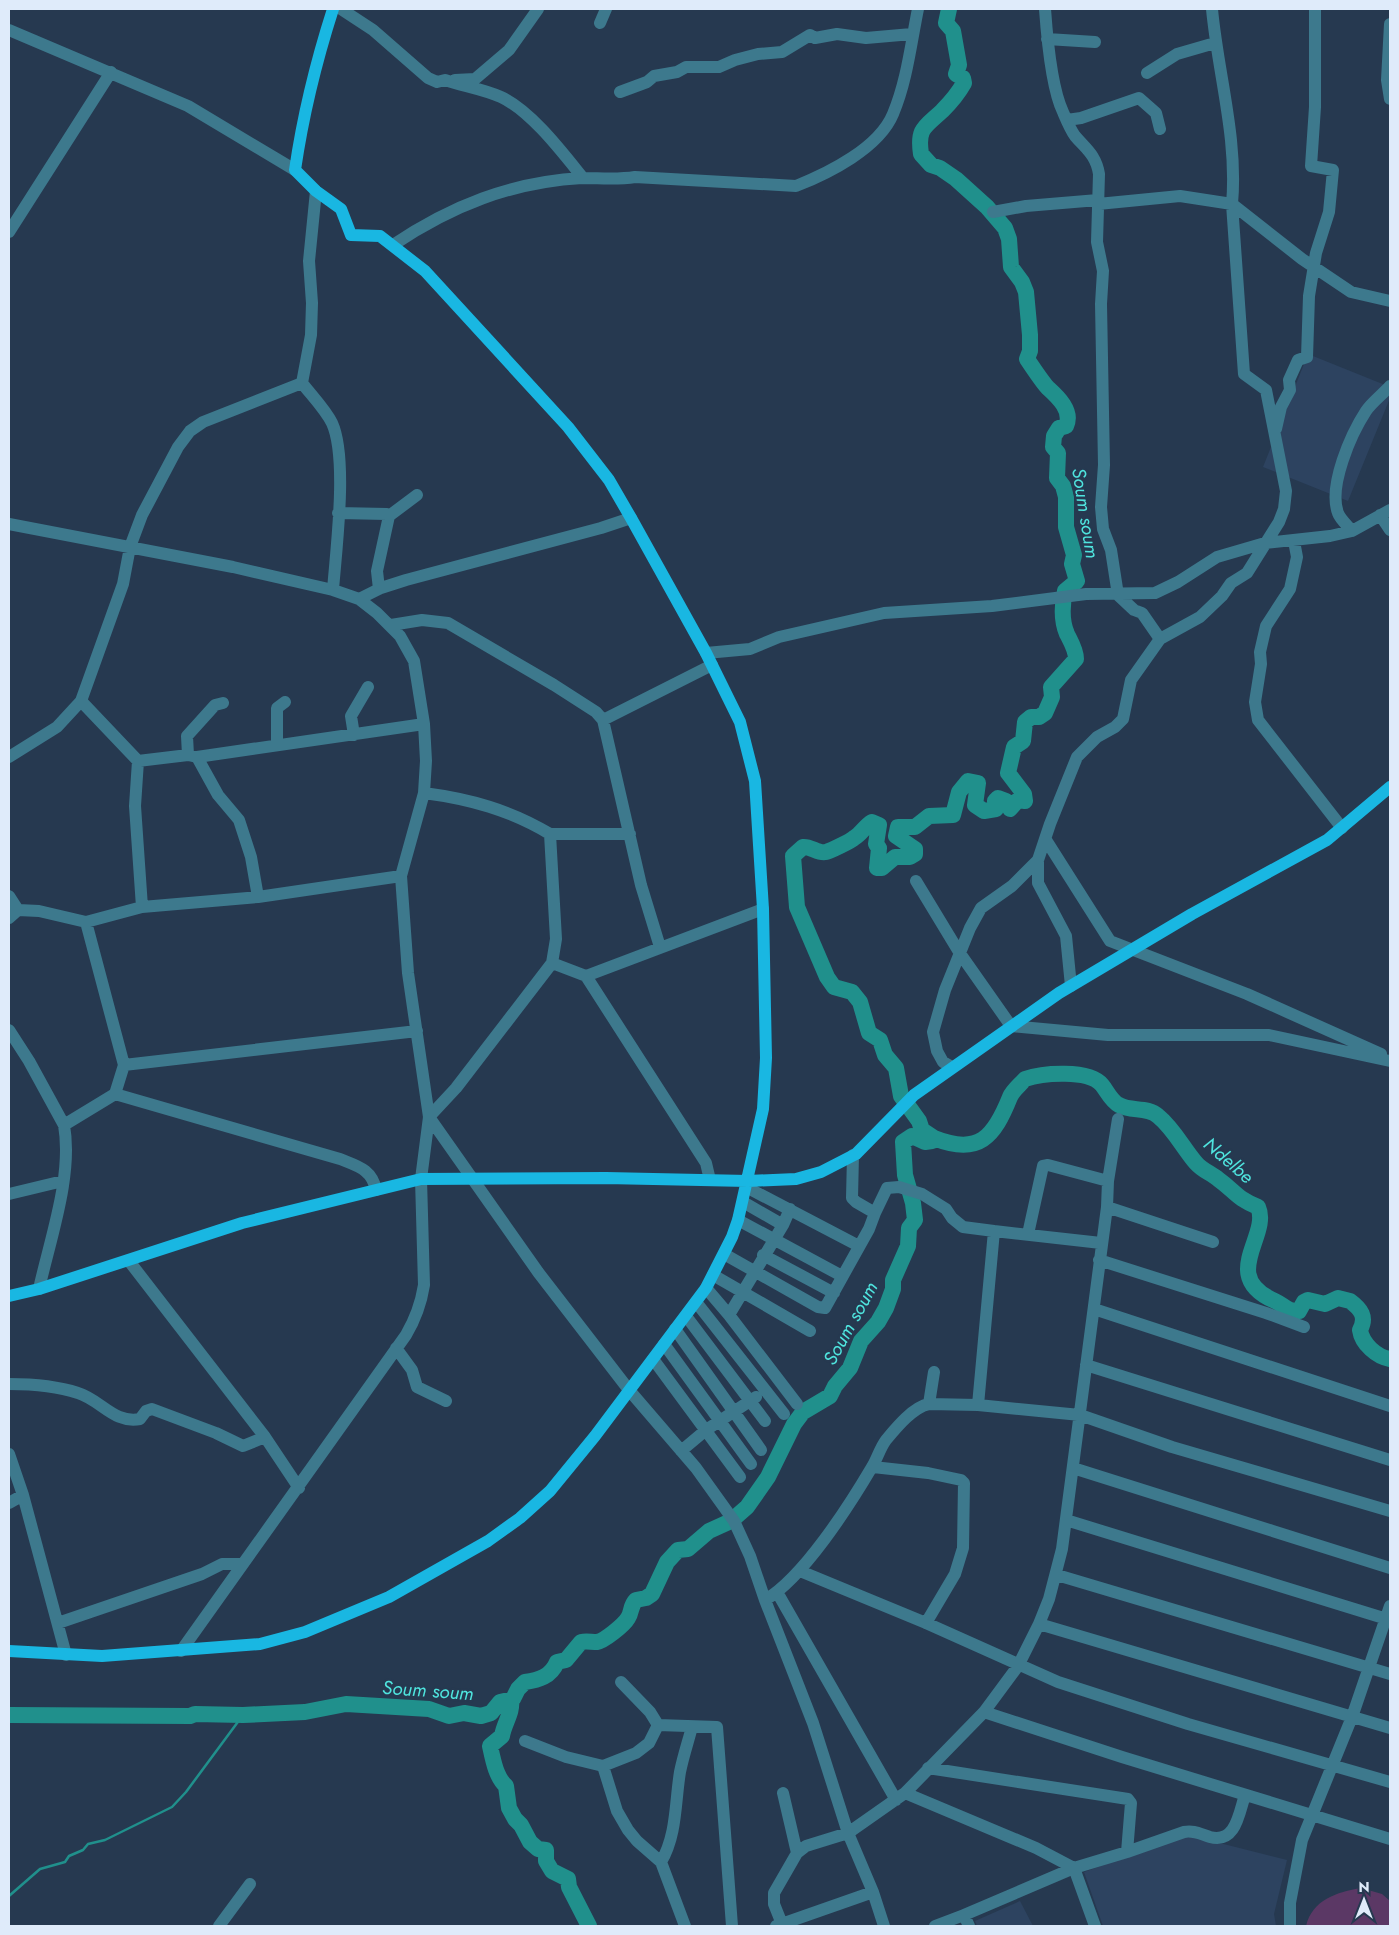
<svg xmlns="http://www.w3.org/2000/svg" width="1399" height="1935" font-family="Jost,sans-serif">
	<rect width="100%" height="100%" fill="#263950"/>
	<!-- built -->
	<path fill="#2d4360" d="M 1308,354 L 1390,387 L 1390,398 L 1348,501 L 1263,467 Z
		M 1188,1835 L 1287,1860 L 1274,1914 L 1276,1926 L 1103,1926 L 1084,1872 Z
		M 1020,1901 L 1033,1926 L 977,1926 L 975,1921 Z"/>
	<!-- green -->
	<path fill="#5b3865" d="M 1361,1888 L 1382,1894 L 1390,1901 L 1390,1926 L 1306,1926 C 1312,1900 1337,1892 1361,1888 Z"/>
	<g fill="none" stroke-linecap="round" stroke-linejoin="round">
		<!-- stream -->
		<path stroke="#20908c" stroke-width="2.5" d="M 9,1896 L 40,1869 L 65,1862 L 69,1856 L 83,1850 L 88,1844 L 105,1840 L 172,1807 L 186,1792 L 243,1715"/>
		<!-- river -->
		<path stroke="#20908c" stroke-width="16" d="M 934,1138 C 979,1156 994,1137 1010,1097 C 1013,1090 1020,1085 1025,1079 C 1042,1073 1089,1069 1102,1085 C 1107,1091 1111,1101 1119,1105 C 1131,1112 1147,1106 1158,1116 C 1174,1129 1183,1148 1196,1163 C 1203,1171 1211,1173 1218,1179 C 1236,1192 1236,1198 1258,1207 C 1271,1236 1218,1276 1275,1301 C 1284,1305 1287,1312 1299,1311 L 1304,1302 L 1308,1300 L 1325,1304 L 1338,1298 L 1350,1301 C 1361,1309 1367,1317 1360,1330 C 1362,1344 1377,1357 1390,1359
			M 511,1700 C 513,1713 504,1723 502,1736 L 490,1746 C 493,1760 496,1777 506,1786 L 509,1808 L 515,1819 L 521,1825 L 530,1842 L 538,1849 L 546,1850 L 546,1861 L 552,1871 L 568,1879 L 569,1887 L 589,1926
			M 9,1715 L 190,1716 L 195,1714 L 243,1715 L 305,1712 L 346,1704 L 429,1709 L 449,1716 L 464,1713 L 481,1716 L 491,1713 L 500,1702 L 513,1699 L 518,1689 L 525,1682 C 538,1680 551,1677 557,1662 L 566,1660 L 581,1642 C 586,1641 591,1642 597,1642 C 604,1641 624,1625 628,1618 C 632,1612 630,1606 636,1600 L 646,1598 L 652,1594 L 667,1562 L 678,1550 L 688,1549 L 709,1531 L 731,1521 L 747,1507 L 768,1477 L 794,1424 L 803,1412 L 830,1396 L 835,1386 L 850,1368 L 861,1341 L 878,1322 L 886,1308 L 893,1289 L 893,1280 L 908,1246 L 909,1228 L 915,1220 L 913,1203 L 905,1175 L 903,1142 L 912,1136 L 925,1142 L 932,1141 L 934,1138 L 922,1130 L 919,1121 L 901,1096 L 896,1068 L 885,1055 L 880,1040 L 869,1033 L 860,1002 L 852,992 L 834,987 L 827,977 L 797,907 L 793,856 L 803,847 C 811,846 818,854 826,852 C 830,851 851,841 854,838 C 861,834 865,826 872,822 L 879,825 L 876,844 L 879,848 L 877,868 L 882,868 L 895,857 L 910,857 L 915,854 L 915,849 L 896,836 L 898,827 L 915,827 L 929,816 L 953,815 L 959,792 L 968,781 L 978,783 L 975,805 L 984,811 L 996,809 L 995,801 L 998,798 L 1006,801 L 1010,809 L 1018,800 L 1025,801 L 1024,794 L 1008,773 L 1014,747 L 1023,741 L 1025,722 L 1031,717 L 1039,717 L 1045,713 L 1052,697 L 1051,687 L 1076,659 C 1076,650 1071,642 1067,634 C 1061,620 1062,605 1065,591 L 1077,581 L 1072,564 L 1074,555 L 1066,527 L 1066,497 L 1063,486 L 1057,478 L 1058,453 L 1053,447 L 1054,436 L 1059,428 L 1066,426 C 1073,411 1058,397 1048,388 C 1044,384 1031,365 1027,359 L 1030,351 L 1030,335 L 1026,292 L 1022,282 L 1011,267 L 1009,239 L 1005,228 L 987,207 L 956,179 L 940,168 L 931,165 L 921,154 C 917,128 925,127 942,111 C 950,103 959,92 964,83 L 963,78 L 956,74 L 959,65 L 953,31 L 946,23 L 949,9"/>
		<!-- minor -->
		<path stroke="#3d798d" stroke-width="12" d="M 341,9 L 373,30 L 428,78 L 437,82 L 445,80 C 463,86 483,89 501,97 C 531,111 562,152 583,178
			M 600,23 L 606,9
			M 1390,24 L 1387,80 L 1390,99
			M 9,30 L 188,106 L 295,170
			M 1047,39 L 1095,42
			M 1147,73 L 1177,54 L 1215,43
			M 455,80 L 475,79 L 509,50 L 538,9
			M 620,92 L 647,82 L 654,76 L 677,72 L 686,67 L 719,67 L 735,60 L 758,54 L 782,52 L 810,35 L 815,38 L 837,34 L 866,38 L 912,34
			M 1067,120 L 1081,118 L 1139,98 L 1156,113 L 1160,129
			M 316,191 L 309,261 L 312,303 L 311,335 L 302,383 C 312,396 325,409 332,423 C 348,458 336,550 333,590
			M 1098,204 L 1180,196 L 1232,204 L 1302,259 L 1351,292 L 1390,301
			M 993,212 L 1026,206 L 1098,200
			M 9,232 L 111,72
			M 393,245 C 451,206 511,182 582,178 C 600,178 617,180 635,177 L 796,186 C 829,173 879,148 893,114 C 907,81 911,43 918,9
			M 1276,429 L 1281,407 L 1290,390 L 1289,380 L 1298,360 L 1307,357 L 1309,296 L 1316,253 L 1329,212 L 1333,170 L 1311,166 L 1315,107 L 1315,9
			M 338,513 L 387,514 L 389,516
			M 1380,515 L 1390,530
			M 9,524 L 233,567 L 333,590 L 359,599 L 377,613 L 400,636 L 414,661 L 424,724 L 426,761 L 424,793 L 401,876 L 408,973 L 429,1117 L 421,1179 L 424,1285 C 421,1304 416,1318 406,1335 L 181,1651
			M 1352,531 C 1348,526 1340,519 1338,513 C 1328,486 1351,434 1366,411 C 1372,402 1383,394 1390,386
			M 1294,541 L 1297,557 L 1290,589 L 1266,626 L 1260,652 L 1261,664 L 1255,702 L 1258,720 L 1342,828
			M 379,589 L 377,571 L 389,516 L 417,495
			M 359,599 L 381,588 L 406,580 L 601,528 L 631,518
			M 391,625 L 422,620 L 448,623 L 554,685 L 596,712 L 603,720 L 641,885 L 660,947
			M 1160,639 L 1200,617 L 1222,596 L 1231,583 L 1247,573 L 1279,522 L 1284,509 L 1286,491 L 1266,390 L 1244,374 L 1232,204 C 1238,138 1218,74 1212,9
			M 706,653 L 750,649 L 779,637 L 884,613 L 992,606 L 1086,594 L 1155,593 L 1178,582 L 1217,557 L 1265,543 L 1330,536 L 1352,531 L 1390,510
			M 81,701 L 138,761 L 135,806 L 142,907
			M 603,720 L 712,665
			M 354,735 L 351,716 L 368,687
			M 277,744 L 277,708 L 285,702
			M 188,755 L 187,736 L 215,705 L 223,703
			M 9,757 L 57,727 L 81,701 L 123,584 L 130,547 L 142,515 L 178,447 L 190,431 L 203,422 L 302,383
			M 197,757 L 218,795 L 239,820 L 251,857 L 258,897
			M 138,761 L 188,755 L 197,757 L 424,724
			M 424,793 C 470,799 510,810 550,834 L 556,939 L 552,963 L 456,1088 L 429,1117 L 538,1272 L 629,1390 L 696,1468 L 734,1521 L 750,1556 L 765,1600 L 813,1723 L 848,1833 L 873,1892 L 884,1926
			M 550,834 L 630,834
			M 1046,840 L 1110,941 L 1247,994 L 1381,1054
			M 1038,860 L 1038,883 L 1066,936 L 1071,986
			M 916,881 L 959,952 L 1011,1026 L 1108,1035 L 1269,1035 L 1390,1061
			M 9,896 L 18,910
			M 9,918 L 18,910 L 39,911 L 86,922 L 124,1065 L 115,1094
			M 86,922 L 142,907 L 258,897 L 401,876
			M 552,963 L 586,976 L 706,1163 L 710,1180
			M 586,976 L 763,909
			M 9,1030 L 29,1061 L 64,1125
			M 124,1065 L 417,1031
			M 952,1067 L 943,1062 L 937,1051 L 933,1032 L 945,990 L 970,928 L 981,908 L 1012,886 L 1038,860 L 1050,824 L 1077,757 L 1097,737 L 1115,727 L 1123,719 L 1131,680 L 1160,639 L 1142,613 L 1134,610 L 1118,595 L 1111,550 L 1103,529 L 1101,507 L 1104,465 L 1101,304 L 1103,271 L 1097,242 L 1099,174 C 1096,155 1086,149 1075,136 C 1070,129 1066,119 1063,112 C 1051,87 1047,37 1045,9
			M 746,1187 L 859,1246
			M 9,1194 L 63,1181
			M 743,1202 L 783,1225
			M 1107,1207 L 1213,1242
			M 875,1213 L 887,1188 L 899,1187 L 922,1194 L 946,1209 L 952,1218 L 963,1227 L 994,1231
			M 738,1220 L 842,1276
			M 1028,1234 L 1043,1166 L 1048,1165 L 1108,1181
			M 724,1254 L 818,1307 L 825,1308 L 869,1229 L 875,1213 L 856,1202 L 852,1198 L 853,1155
			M 763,1255 L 834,1293
			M 1099,1260 L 1266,1313 L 1304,1327
			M 129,1261 L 265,1437 L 299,1488
			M 713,1275 L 810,1331
			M 706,1288 L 729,1315 L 797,1404
			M 39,1289 C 50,1239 73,1176 64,1125 L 115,1094 L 340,1159 C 357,1166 372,1169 376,1190
			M 696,1302 L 784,1414
			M 1094,1309 L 1390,1406
			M 729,1315 L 783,1225 L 790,1209
			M 686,1316 L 765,1421
			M 675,1329 L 761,1450
			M 664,1344 L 751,1464
			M 396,1348 L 412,1370 L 417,1387 L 446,1401
			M 653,1359 L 740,1477
			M 1086,1365 L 1390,1460
			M 9,1384 C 31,1384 57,1386 78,1393 C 101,1400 114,1424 140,1419 L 146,1411 L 152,1409 L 216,1433 L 243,1446 L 265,1437
			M 929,1404 L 978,1405 L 1080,1415 L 1172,1447 L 1390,1511
			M 978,1405 L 994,1231 L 1101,1243
			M 681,1451 L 706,1430 L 756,1397
			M 9,1454 L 23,1495 L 66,1655
			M 873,1467 L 928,1473 L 961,1480 L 964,1483 L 963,1548 L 955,1574 L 926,1623
			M 1073,1468 L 1390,1568
			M 9,1503 L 23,1495
			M 1066,1520 L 1390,1620
			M 800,1571 L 926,1623 L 1058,1682 L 1188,1724 L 1390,1782
			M 1057,1575 L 1390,1674
			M 777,1592 L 896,1800
			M 765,1600 C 803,1578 849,1506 872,1467 C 877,1459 880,1448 886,1440 C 896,1428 913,1407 929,1404 L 934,1372
			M 58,1623 L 202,1574 L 222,1564 L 242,1564
			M 1039,1624 L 1390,1728
			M 621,1682 L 650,1712 L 658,1725 L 717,1727 L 732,1926
			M 984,1712 L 1122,1757 L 1390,1839
			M 525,1741 L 566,1757 L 603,1766 L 636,1753 L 649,1743 L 658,1725
			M 603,1766 L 617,1811 L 628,1830 L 637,1841 L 661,1862 L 685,1926
			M 928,1768 L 1128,1799 L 1131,1803 L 1127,1852
			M 783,1793 L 797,1853
			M 905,1793 L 1036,1848 L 1074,1868 L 1127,1852 L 1184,1832 C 1194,1830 1200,1834 1210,1837 C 1236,1844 1239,1813 1245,1795
			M 661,1862 C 677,1835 675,1802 680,1772 C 683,1757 688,1742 692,1727
			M 964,1915 L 1074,1868 L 1095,1926
			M 782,1924 L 774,1904 L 774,1893 L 797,1853 L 806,1846 L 848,1833 L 905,1793 L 984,1712 L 1018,1666 L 1039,1624 L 1049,1599 L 1062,1549 L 1107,1207 L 1108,1181 L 1118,1119
			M 219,1926 L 250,1884
			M 776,1926 L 873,1892
			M 935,1926 L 964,1915 L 969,1926
			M 1290,1926 L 1290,1903 L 1302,1840 L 1352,1717 L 1390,1606"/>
		<!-- major -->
		<path stroke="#19b7e2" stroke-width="12" d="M 9,1296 L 39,1289 L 242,1223 L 421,1179 L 606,1178 L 748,1181 L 796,1179 L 821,1172 L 856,1154 L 914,1095 L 1059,993 L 1192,914 L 1327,840 L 1390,787
			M 9,1651 L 102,1656 L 260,1644 L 305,1632 L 389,1597 L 488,1541 L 520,1518 L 550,1491 L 595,1436 L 706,1288 L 732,1237 L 738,1220 L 763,1109 L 766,1058 L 763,909 L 755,781 L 740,722 L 706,653 L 631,518 L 609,480 L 568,427 L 425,271 L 380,236 L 351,235 L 341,209 L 316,191 L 295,170 C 303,115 316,62 333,9"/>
	</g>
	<g text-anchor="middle" stroke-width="4.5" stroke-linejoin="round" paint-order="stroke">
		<!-- water labels -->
		<g font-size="19" font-style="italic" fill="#4fe4de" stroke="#263950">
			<text transform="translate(1086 513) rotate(81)" y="7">Soum soum</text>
			<text transform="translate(1229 1160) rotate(41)" y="7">Ndelbe</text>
			<text transform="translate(850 1323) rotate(-61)" y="7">Soum soum</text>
			<text transform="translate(428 1690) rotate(4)" y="7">Soum soum</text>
		</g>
	</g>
	<!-- border -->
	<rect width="1399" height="1935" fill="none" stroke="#dfebfa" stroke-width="20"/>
	<!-- north arrow -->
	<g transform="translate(1364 1900)" stroke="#263950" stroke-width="4" paint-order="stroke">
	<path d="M0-4L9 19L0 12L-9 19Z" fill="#dfebfa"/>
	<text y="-8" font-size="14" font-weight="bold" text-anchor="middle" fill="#dfebfa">N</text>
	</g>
</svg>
